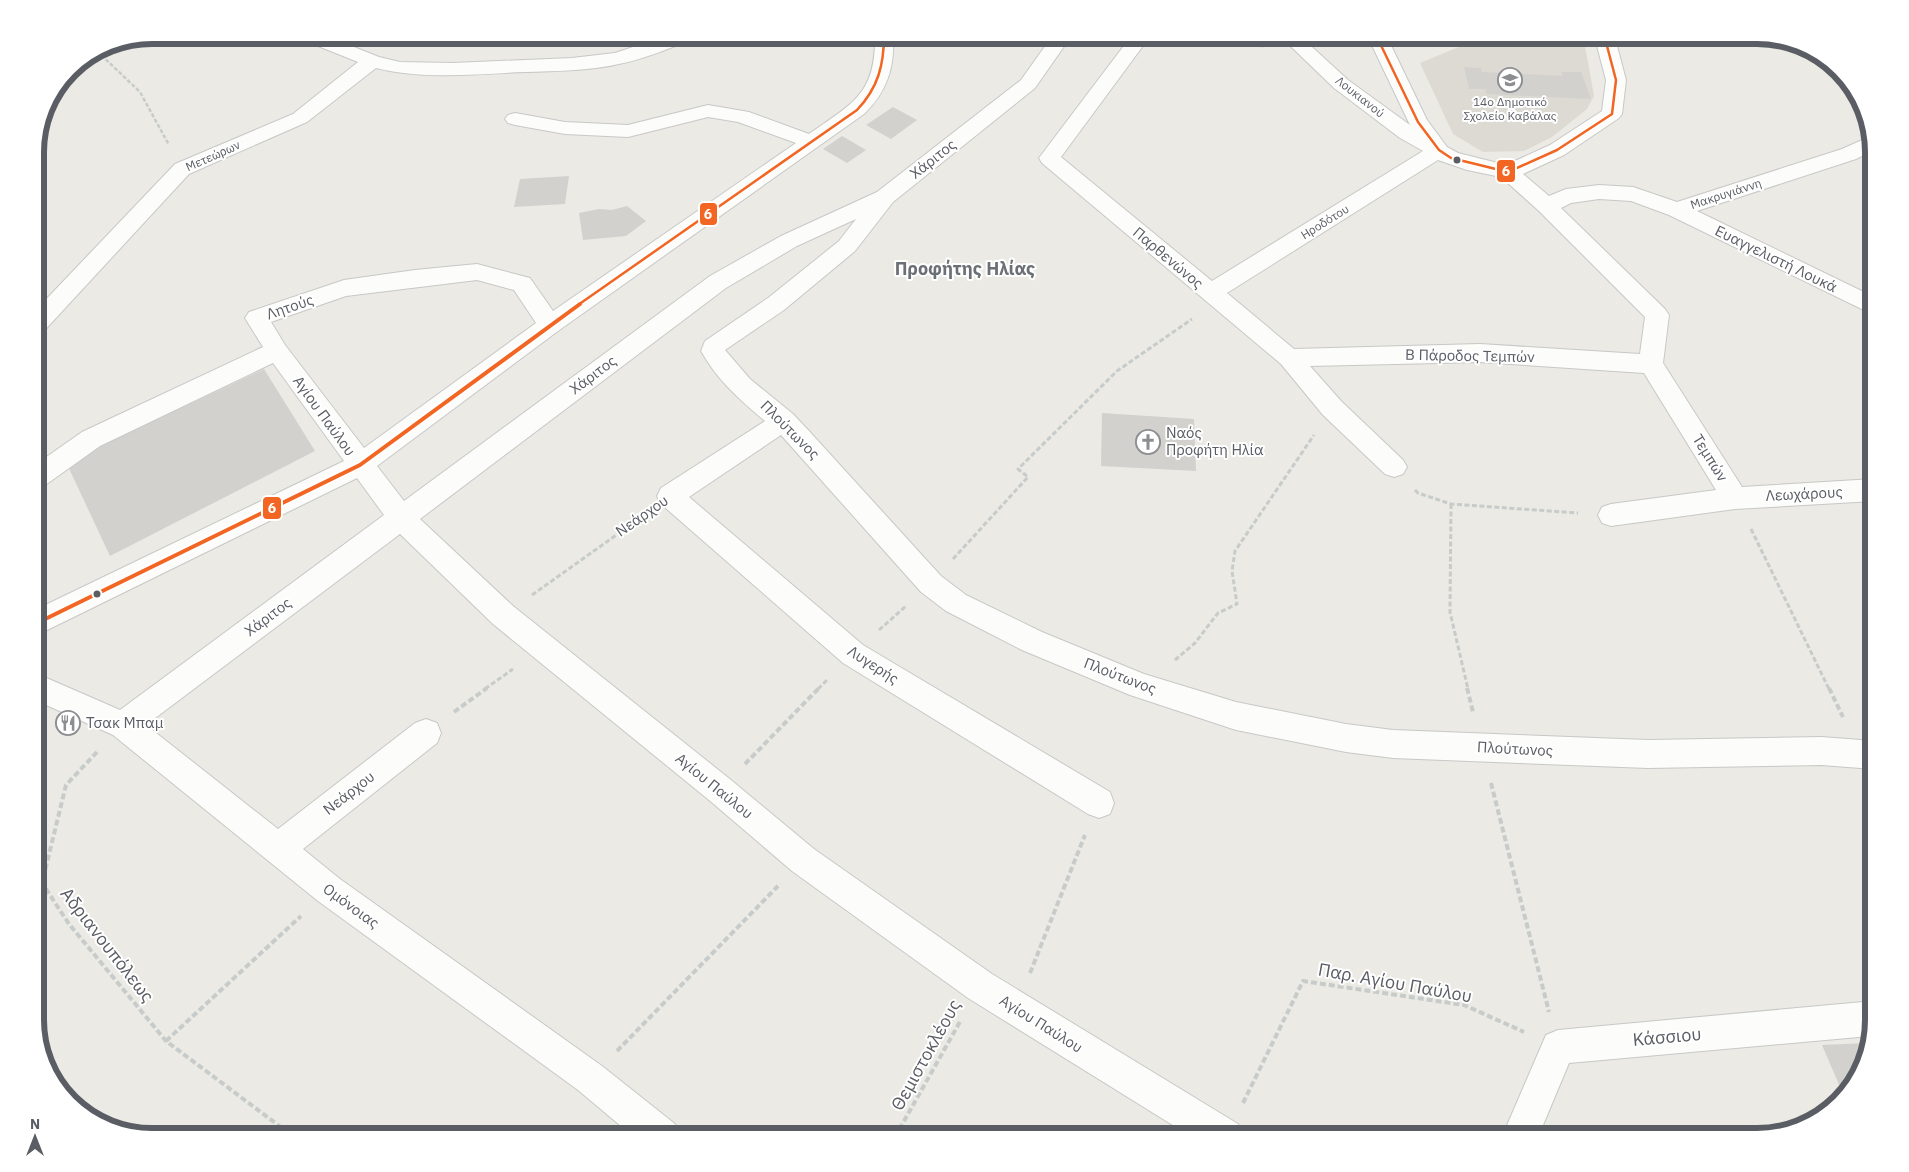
<svg xmlns="http://www.w3.org/2000/svg" width="1909" height="1172" font-family="'IBM Plex Sans',sans-serif">
	<rect width="100%" height="100%" fill="#ebeae4"/>
	<!-- education -->
	<path fill="#dcdad2" d="M 1488,35 L 1583,35 L 1594,96 L 1587,109 L 1552,137 L 1524,151 L 1483,152 L 1453,134 L 1420,63 Z"/>
	<!-- building -->
	<path fill="#d2d1cd" d="M 1464,67 L 1481,68 L 1482,72 L 1563,76 L 1561,72 L 1581,72 L 1591,99 L 1487,94 L 1485,89 L 1469,89 Z
		M 893,107 L 917,120 L 891,139 L 866,125 Z
		M 842,136 L 866,150 L 847,163 L 823,149 Z
		M 569,176 L 565,204 L 514,207 L 520,179 Z
		M 627,206 L 646,221 L 626,236 L 583,240 L 579,213 L 599,209 L 612,210 Z
		M 264,369 L 315,451 L 110,556 L 66,462 Z
		M 1102,413 L 1194,419 L 1196,471 L 1101,466 Z
		M 1868,1043 L 1858,1079 L 1843,1094 L 1822,1045 Z"/>
	<g fill="none" stroke-linecap="round" stroke-linejoin="round">
		<defs>
			<path id="minor" d="M 308,35 L 324,35 L 379,57 L 400,62 L 453,63 L 572,58 L 615,53 L 669,35 L 694,35 L 692,39 C 668,49 644,59 619,64 C 589,71 555,71 524,72 C 475,74 424,80 376,68 L 307,122 L 189,174 L 43,332 L 35,334 L 35,311 L 175,164 L 293,114 L 358,62 L 308,42 L 306,38 Z
				M 875,35 L 893,35 C 895,67 887,92 864,114 L 558,331 L 377,466 L 404,501 L 710,276 L 781,236 L 877,192 L 1021,80 L 1053,35 L 1072,35 L 1035,88 L 893,202 L 855,251 L 784,310 L 725,350 L 750,379 L 793,414 L 809,431 L 941,576 L 966,595 L 1042,632 L 1144,674 L 1236,702 L 1346,724 L 1393,730 L 1648,740 L 1821,737 L 1874,741 L 1874,769 L 1821,765 L 1648,768 L 1393,758 L 1346,752 L 1236,730 L 1130,695 L 1022,650 L 946,611 L 921,592 L 781,435 L 689,497 L 863,645 L 1110,792 L 1114,803 L 1110,814 L 1099,818 L 1088,814 L 843,663 L 661,504 L 657,496 L 661,488 L 765,421 C 740,400 717,380 701,351 L 705,341 L 768,298 L 839,241 L 856,219 L 797,246 L 726,288 L 420,519 L 513,606 L 731,780 L 814,849 L 992,974 L 1238,1124 L 1243,1137 L 1192,1137 L 968,998 L 792,871 L 709,800 L 493,624 L 400,534 L 146,725 L 278,829 L 415,723 L 426,719 L 437,723 L 441,733 L 437,743 L 303,849 L 340,879 L 602,1066 L 675,1124 L 680,1137 L 634,1137 L 578,1090 L 318,901 L 113,735 L 35,700 L 35,673 L 120,710 L 384,515 L 357,478 L 35,636 L 35,610 L 344,461 L 273,363 L 100,446 L 44,486 L 35,489 L 35,465 L 82,432 L 263,347 L 245,318 L 249,312 L 344,280 L 415,270 L 477,264 L 530,278 L 553,311 L 796,143 L 738,122 L 708,117 L 628,137 L 565,134 L 515,125 L 508,123 L 505,119 L 508,115 L 515,113 L 565,122 L 628,125 L 708,105 L 749,112 L 809,134 C 853,103 876,94 875,35 ZM 477,280 L 514,290 L 536,323 L 364,448 L 285,345 L 271,322 L 346,296 Z
				M 1132,35 L 1151,35 L 1061,157 L 1212,281 L 1423,151 L 1400,138 L 1334,88 L 1279,35 L 1299,35 L 1348,80 L 1410,125 L 1367,35 L 1386,35 L 1427,120 L 1447,147 L 1458,153 L 1506,165 L 1550,145 L 1602,111 L 1606,80 L 1597,46 L 1601,35 L 1619,35 L 1617,46 L 1626,80 L 1622,114 L 1619,118 L 1564,155 L 1523,174 L 1549,196 L 1566,189 L 1599,185 L 1633,187 L 1677,202 L 1842,149 L 1871,136 L 1874,150 L 1856,159 L 1697,211 L 1874,297 L 1874,315 L 1669,215 L 1631,201 L 1599,199 L 1571,203 L 1561,208 L 1665,309 L 1669,315 L 1663,363 L 1742,487 L 1874,479 L 1874,501 L 1735,509 L 1611,526 L 1602,523 L 1598,515 L 1602,507 L 1611,504 L 1716,490 L 1644,373 L 1480,362 L 1310,366 L 1341,401 L 1403,460 L 1407,467 L 1403,474 L 1394,477 L 1385,474 L 1323,415 L 1281,364 L 1042,163 L 1039,158 ZM 1438,160 L 1467,170 L 1501,177 L 1539,211 L 1645,317 L 1640,354 L 1480,344 L 1294,349 L 1227,293 Z
				M 1874,1001 L 1874,1020 L 1870,1036 L 1569,1063 L 1538,1137 L 1502,1137 L 1546,1035 L 1558,1030 Z"/>
		</defs>
		<!-- minor casing -->
		<use href="#minor" stroke="#c7c8c7" stroke-width="2"/>
		<!-- path-far2 -->
		<path stroke="#c7ccca" stroke-width="2.5" stroke-dasharray="4 2" stroke-linecap="butt" d="M 1222,35 L 1263,47
			M 97,51 L 140,92 L 169,145"/>
		<!-- path-far1 -->
		<path stroke="#c7ccca" stroke-width="3" stroke-dasharray="5 2.5" stroke-linecap="butt" d="M 1415,490 L 1418,493 L 1451,504 L 1578,513
			M 1451,504 L 1450,612 L 1468,689
			M 1751,529 L 1829,689
			M 953,559 L 1028,477 L 1018,469 L 1117,371 L 1192,319
			M 532,595 L 643,516
			M 879,630 L 906,606
			M 1175,660 L 1195,643 L 1218,613 L 1237,604 L 1232,571 L 1235,551 L 1314,435
			M 485,689 L 513,669
			M 818,689 L 828,679"/>
		<!-- path -->
		<path stroke="#c7ccca" stroke-width="4" stroke-dasharray="6 3" stroke-linecap="butt" d="M 1467,688 L 1473,712
			M 1829,688 L 1843,717
			M 454,712 L 487,688
			M 97,752 L 66,785 L 42,883 L 69,924 L 166,1041 L 294,1137
			M 745,764 L 819,688
			M 1491,783 L 1549,1012
			M 1030,973 L 1085,835
			M 166,1041 L 301,916
			M 617,1051 L 778,886
			M 1243,1103 L 1303,981 L 1464,1005 L 1524,1032
			M 895,1137 L 961,1020"/>
		<!-- minor -->
		<use href="#minor" fill="#fcfcfb" fill-rule="evenodd"/>
		<defs>
			<path id="bus-1-far1" d="M 1376,35 L 1418,122 L 1439,150 L 1451,158 L 1508,172 L 1557,150 L 1612,114 L 1616,80 L 1607,46 L 1610,35
				M 578,305 L 857,110 C 878,88 884,65 884,35"/>
			<path id="bus-1" d="M 35,624 L 360,465 L 580,304"/>
		</defs>
		<!-- bus-1-far1 casing -->
		<use href="#bus-1-far1" stroke="#fff" stroke-width="5"/>
		<!-- bus-1 casing -->
		<use href="#bus-1" stroke="#fff" stroke-width="8"/>
		<!-- bus-1-far1 -->
		<use href="#bus-1-far1" stroke="#f26522" stroke-width="2.5"/>
		<!-- bus-1 -->
		<use href="#bus-1" stroke="#f26522" stroke-width="4"/>
	</g>
	<!-- icons -->
	<defs>
		<symbol id="school-ring" viewBox="-11 -11 22 22"><circle r="9.5" fill="#fff" stroke="#8d8e91" stroke-width="1.5"/><path d="M0-5L7-2L0 1L-7-2ZM-4 1L0 2.5L4 1V4Q0 6-4 4Z" fill="#8d8e91"/></symbol>
		<symbol id="church-ring" viewBox="-11 -11 22 22"><circle r="9.5" fill="#fff" stroke="#8d8e91" stroke-width="1.5"/><path d="M-1.2-6h2.4v3.5h3.3v2.4h-3.3V6h-2.4V-.1h-3.3v-2.4h3.3Z" fill="#8d8e91"/></symbol>
		<symbol id="restaurant-ring" viewBox="-11 -11 22 22"><circle r="9.5" fill="#fff" stroke="#8d8e91" stroke-width="1.5"/><path d="M-5-6h1v4h1v-4h1v4h1v-4h1v5L-1.5 .5V6h-2V.5L-5-1ZM5-6V6H3V1.5H1.5Q1.5-4 5-6Z" fill="#8d8e91"/></symbol>
	</defs>
	<g fill-rule="evenodd">
		<use href="#school-ring" x="1496" y="66" width="28" height="28"/>
		<use href="#church-ring" x="1134" y="428" width="28" height="28"/>
		<use href="#restaurant-ring" x="54" y="709" width="28" height="28"/>
	</g>
	<!-- markers -->
	<g fill="#5a5d64" stroke="#fff" stroke-width="2">
		<circle cx="1457" cy="160" r="4.5"/>
		<circle cx="97" cy="594" r="4.5"/>
	</g>
	<g text-anchor="middle" stroke-width="4" stroke-linejoin="round" paint-order="stroke">
		<!-- far-street labels -->
		<g font-size="12" fill="#5a5d64" stroke="#fff">
			<text transform="translate(1360 97) rotate(38)" y="4">Λουκιανού</text>
			<text transform="translate(213 156) rotate(-24)" y="4">Μετεώρων</text>
			<text transform="translate(1726 194) rotate(-18)" y="4">Μακρυγιάννη</text>
			<text transform="translate(1325 222) rotate(-32)" y="4">Ηροδότου</text>
		</g>
		<!-- far-poi labels -->
		<g font-size="12" fill="#5a5d64" stroke="#fff">
			<text x="1510" y="106">14ο Δημοτικό<tspan x="1510" dy="14">Σχολείο Καβάλας</tspan></text>
		</g>
		<!-- street labels -->
		<g font-size="15" fill="#5a5d64" stroke="#fff">
			<text transform="translate(933 159) rotate(-38)" y="5">Χάριτος</text>
			<text transform="translate(1168 258) rotate(40)" y="5">Παρθενώνος</text>
			<text transform="translate(1776 259) rotate(26)" y="5">Ευαγγελιστή Λουκά</text>
			<text transform="translate(290 307) rotate(-19)" y="5">Λητούς</text>
			<text transform="translate(1470 356) rotate(1)" y="5">Β Πάροδος Τεμπών</text>
			<text transform="translate(593 375) rotate(-37)" y="5">Χάριτος</text>
			<text transform="translate(324 416) rotate(54)" y="5">Αγίου Παύλου</text>
			<text transform="translate(790 430) rotate(45)" y="5">Πλούτωνος</text>
			<text transform="translate(1710 458) rotate(58)" y="5">Τεμπών</text>
			<text transform="translate(1804 494) rotate(-3)" y="5">Λεωχάρους</text>
			<text transform="translate(642 516) rotate(-35)" y="5">Νεάρχου</text>
			<text transform="translate(268 617) rotate(-37)" y="5">Χάριτος</text>
			<text transform="translate(873 665) rotate(33)" y="5">Λυγερής</text>
			<text transform="translate(1120 676) rotate(21)" y="5">Πλούτωνος</text>
			<text transform="translate(1515 749) rotate(3)" y="5">Πλούτωνος</text>
			<text transform="translate(714 786) rotate(39)" y="5">Αγίου Παύλου</text>
			<text transform="translate(349 793) rotate(-38)" y="5">Νεάρχου</text>
			<text transform="translate(351 906) rotate(36)" y="5">Ομόνοιας</text>
			<text transform="translate(1041 1024) rotate(32)" y="5">Αγίου Παύλου</text>
		</g>
		<!-- poi labels -->
		<g font-size="15" fill="#5a5d64" stroke="#fff" text-anchor="start">
			<text x="1166" y="438">Ναός<tspan x="1166" dy="17">Προφήτη Ηλία</tspan></text>
			<text x="86" y="728">Τσακ Μπαμ</text>
		</g>
		<!-- quarter labels -->
		<g font-size="18" font-weight="bold" fill="#6b6f76" stroke="#fff">
			<text x="965" y="275">Προφήτης Ηλίας</text>
		</g>
		<!-- near-street labels -->
		<g font-size="18" fill="#5a5d64" stroke="#fff">
			<text transform="translate(107 945) rotate(52)" y="6">Αδριανουπόλεως</text>
			<text transform="translate(1395 983) rotate(10)" y="6">Παρ. Αγίου Παύλου</text>
			<text transform="translate(1667 1037) rotate(-5)" y="6">Κάσσιου</text>
			<text transform="translate(926 1055) rotate(-61)" y="6">Θεμιστοκλέους</text>
		</g>
	</g>
	<!-- crop -->
	<path d="M0 0H1909V1172H0ZM152 44H1757A108 108 0 0 1 1865 152V1020A108 108 0 0 1 1757 1128H152A108 108 0 0 1 44 1020V152A108 108 0 0 1 152 44Z" fill="#fff" fill-rule="evenodd"/>
	<path fill="none" stroke="#5a5d64" stroke-width="6" d="M152 44H1757A108 108 0 0 1 1865 152V1020A108 108 0 0 1 1757 1128H152A108 108 0 0 1 44 1020V152A108 108 0 0 1 152 44Z"/>
	<g stroke="#fff" stroke-width="2">
		<rect x="1496" y="159" width="20" height="24" rx="5" fill="#f26522"/>
		<rect x="699" y="202" width="19" height="24" rx="5" fill="#f26522"/>
		<rect x="262" y="496" width="20" height="24" rx="5" fill="#f26522"/>
	</g>
	<g font-size="14" text-anchor="middle" font-weight="bold" fill="#fff">
		<text x="1506" y="176">6</text>
		<text x="708" y="219">6</text>
		<text x="272" y="513">6</text>
	</g>
	<!-- north arrow -->
	<g transform="translate(35 1137)" stroke="#ffffff" stroke-width="4" paint-order="stroke">
	<path d="M0-4L9 19L0 12L-9 19Z" fill="#5a5d64"/>
	<text y="-8" font-size="14" font-weight="bold" text-anchor="middle" fill="#5a5d64">N</text>
	</g>
</svg>
